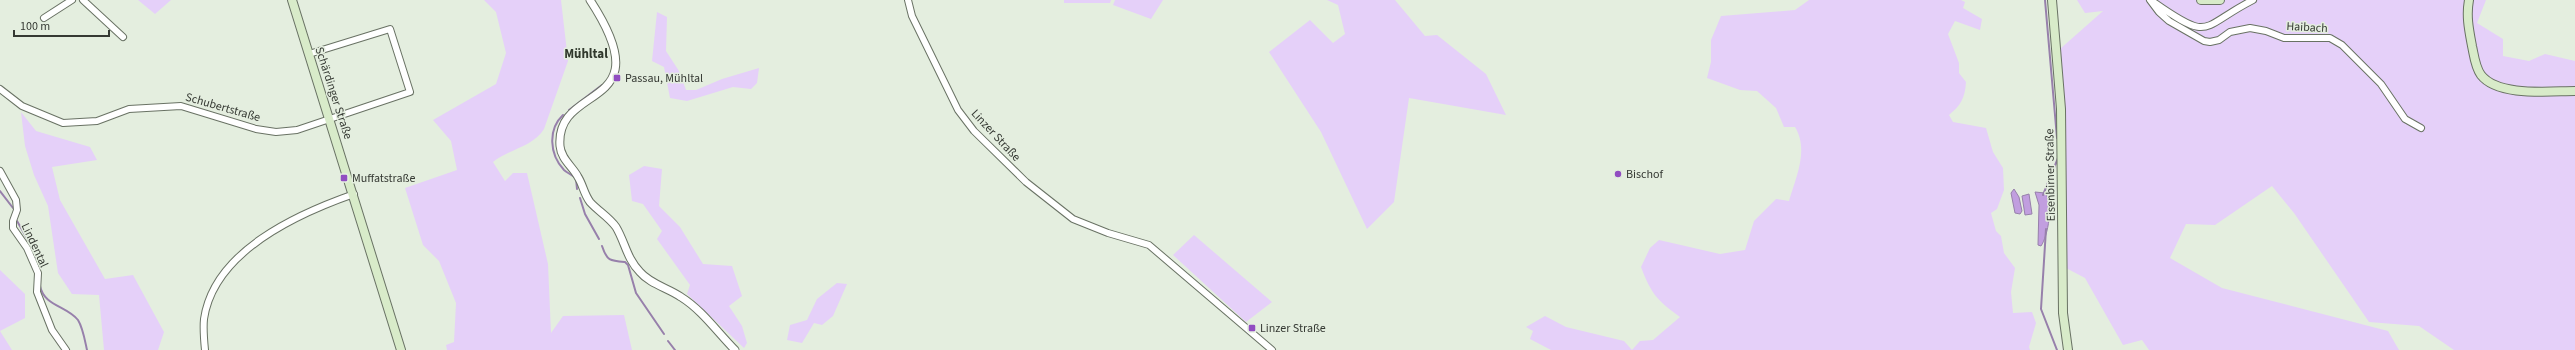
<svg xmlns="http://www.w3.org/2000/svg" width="2575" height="350" font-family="'Source Sans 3',sans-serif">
	<rect width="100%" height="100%" fill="#e4eedf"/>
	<!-- green -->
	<path fill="#e5d0f9" d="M 138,0 L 171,0 L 155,14 Z
		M 484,0 L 561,0 L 568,61 L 544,129 C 533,147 509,149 493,162 L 505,181 L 513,173 L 527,173 L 548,264 L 551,333 L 563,316 L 624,315 L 632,350 L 447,350 L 446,345 L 454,342 L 456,303 L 439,261 L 423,245 L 405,188 L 457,170 L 451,141 L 433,120 L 496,84 L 506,53 L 496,12 Z
		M 1064,0 L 1111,0 L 1110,3 L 1064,3 Z
		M 1115,0 L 1163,0 L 1151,19 L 1113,5 Z
		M 1327,0 L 1395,0 L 1425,36 L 1437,35 L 1486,74 L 1506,115 L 1409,98 L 1394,202 L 1367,229 L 1321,132 L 1269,52 L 1310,20 L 1333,43 L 1345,34 L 1338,5 Z
		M 1809,0 L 1961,0 L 1965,2 L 1963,8 L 1982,19 L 1980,30 L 1955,21 L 1948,34 L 1959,63 L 1959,73 L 1966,82 C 1965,98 1961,105 1949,115 L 1953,122 L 1986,128 L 1993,152 L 2003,168 L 2004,190 L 1997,209 L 1991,213 L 1996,231 L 2001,236 L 2004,253 L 2015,268 L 2011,292 L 2013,313 L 2032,312 L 2036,323 L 2029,347 L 2030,350 L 1551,350 L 1530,339 L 1533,331 L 1526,327 L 1545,316 L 1566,327 L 1624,341 L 1632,350 L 1640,341 L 1653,340 L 1680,317 C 1658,301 1651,294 1641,267 L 1650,248 L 1659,240 L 1720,254 L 1745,250 L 1754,221 L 1776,199 L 1789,201 C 1796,177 1809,150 1795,127 L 1784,127 L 1776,108 L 1757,91 L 1740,90 L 1707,78 L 1711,62 L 1711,40 L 1721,16 L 1795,10 Z
		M 2077,0 L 2486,0 L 2477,23 L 2503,39 L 2503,56 L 2529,61 L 2545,54 L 2575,61 L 2575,350 L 2454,350 L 2419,326 L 2369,322 L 2294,213 L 2272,186 L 2215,225 L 2186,224 L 2170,258 L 2222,288 L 2388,331 L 2399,350 L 2149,350 L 2142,340 L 2123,345 L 2085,278 L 2066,268 L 2065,110 L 2060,49 L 2103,11 L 2085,13 Z
		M 657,12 L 667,17 L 666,51 L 679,71 L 686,90 L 696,90 L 722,79 L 759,68 L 757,83 L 751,89 L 733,87 L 687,101 L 670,98 L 664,67 L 652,61 Z
		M 21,112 L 36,131 L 90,147 L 97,160 L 52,167 L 60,200 L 105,279 L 133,275 L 164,332 L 158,350 L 104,350 L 99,295 L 72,294 L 58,273 L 48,206 L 34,175 L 25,146 Z
		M 644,166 L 662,169 L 659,206 L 680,227 L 703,264 L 732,266 L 742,296 L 729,306 L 742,326 L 747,343 L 744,348 L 687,294 L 690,285 L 657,239 L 662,231 L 643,204 L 632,201 L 629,175 Z
		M 1194,235 L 1272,302 L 1246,322 L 1173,255 Z
		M 0,270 L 25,294 L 25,318 L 0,331 L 12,350 L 0,350 Z
		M 837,283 L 847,284 L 833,316 L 822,325 L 814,323 L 802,343 L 787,340 L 790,325 L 807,320 L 817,299 Z"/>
	<!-- water -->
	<path fill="#c19edf" stroke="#9780ab" d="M 2014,189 L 2019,197 L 2022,211 L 2020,214 L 2015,213 L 2011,193 Z
		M 2035,192 L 2045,193 C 2054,203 2048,236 2041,246 L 2038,245 L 2039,205 Z
		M 2029,194 L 2032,214 L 2025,215 L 2022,196 Z"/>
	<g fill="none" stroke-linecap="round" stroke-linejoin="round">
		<!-- stream -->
		<path stroke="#9780ab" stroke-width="2" d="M 2045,0 L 2057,138
			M 569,110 L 602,85
			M 563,115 C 548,129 549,154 564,170 C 567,173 573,175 576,179 L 577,189
			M 0,191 L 13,208
			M 2043,195 L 2058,158
			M 580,198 L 585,214 L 599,239
			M 17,221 L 28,240
			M 2046,229 L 2041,309 L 2057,350
			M 602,246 C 607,261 610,261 625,262 L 628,265 L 636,293 L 664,334
			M 32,248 L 40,273
			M 40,286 C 44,306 67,306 78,320 C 83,328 85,341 87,350
			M 668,341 L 675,350"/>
		<defs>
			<path id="minor" d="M 83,0 L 123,37
				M 908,0 L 912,16 L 958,110 L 974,131 L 1026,182 L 1073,219 L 1108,233 L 1149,245 L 1272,350
				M 2150,0 L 2159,12 L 2169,21 L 2204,41 L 2210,42 L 2219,40 L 2230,32 L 2250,28 L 2266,31 L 2284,38 L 2330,38 L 2342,45 L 2381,84 L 2405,119 L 2421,128
				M 2155,3 C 2212,43 2200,27 2253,0
				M 44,18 L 72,0
				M 0,89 L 22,106 L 63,123 L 97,121 L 129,109 L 181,106 L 256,129 L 276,132 L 297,130 L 410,92 L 390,29 L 309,54
				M 0,171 L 16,200 L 17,210 L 13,221 L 13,228 L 27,248 L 38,273 L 37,292 L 52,330 L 66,350
				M 205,350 C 204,340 203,329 204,319 C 214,251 297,214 354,194"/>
			<path id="tertiary" d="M 590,0 C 664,113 555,81 560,146 C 561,159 573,167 578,177 C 583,185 584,194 590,202 C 598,211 609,217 616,227 C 625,242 627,259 640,272 C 650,284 668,288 681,297 C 702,310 718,333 735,350"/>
			<path id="secondary" d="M 292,0 L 401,350
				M 2052,0 L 2061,109 L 2063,313 L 2068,350
				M 2201,0 L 2220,0
				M 2469,0 C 2466,16 2469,30 2472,46 C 2474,55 2475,67 2481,75 C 2498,97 2550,91 2575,91"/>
		</defs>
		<!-- minor casing -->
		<use href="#minor" stroke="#697264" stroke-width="8"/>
		<!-- tertiary casing -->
		<use href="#tertiary" stroke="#697264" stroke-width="9"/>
		<!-- secondary casing -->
		<use href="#secondary" stroke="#697264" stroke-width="10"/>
		<!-- minor -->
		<use href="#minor" stroke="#fff" stroke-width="6"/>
		<!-- tertiary -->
		<use href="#tertiary" stroke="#fff" stroke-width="7"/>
		<!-- secondary -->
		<use href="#secondary" stroke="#d8ebc9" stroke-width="8"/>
	</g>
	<!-- markers -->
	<g fill="#914dc1" stroke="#e4eedf" stroke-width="1.5">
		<rect x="613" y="74" width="8" height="8" rx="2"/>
		<circle cx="1618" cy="174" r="4"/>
		<rect x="340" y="174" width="8" height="8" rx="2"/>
		<rect x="1248" y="324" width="8" height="8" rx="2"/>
	</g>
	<g text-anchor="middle" stroke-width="3" stroke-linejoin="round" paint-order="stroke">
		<!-- street labels -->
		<g font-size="12" fill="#353933" stroke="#e4eedf">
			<text transform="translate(2307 27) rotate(3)" y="4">Haibach</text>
			<text transform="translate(334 93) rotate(72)" y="4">Schärdinger Straße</text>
			<text transform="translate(223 107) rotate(16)" y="4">Schubertstraße</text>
			<text transform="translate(996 135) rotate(47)" y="4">Linzer Straße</text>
			<text transform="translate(2050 175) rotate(-91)" y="4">Eisenbirner Straße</text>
			<text transform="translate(35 245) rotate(65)" y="4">Lindental</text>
		</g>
		<!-- poi labels -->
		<g font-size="12" fill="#353933" stroke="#e4eedf" text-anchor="start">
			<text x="625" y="82">Passau, Mühltal</text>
			<text x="1626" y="178">Bischof</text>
			<text x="352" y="182">Muffatstraße</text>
			<text x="1260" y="332">Linzer Straße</text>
		</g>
		<!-- neighbourhood labels -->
		<g font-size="13" font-weight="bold" fill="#31392d" stroke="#e4eedf">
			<text x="586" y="58">Mühltal</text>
		</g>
	</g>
	<!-- scale -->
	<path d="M14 30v6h95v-6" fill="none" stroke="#353933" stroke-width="2"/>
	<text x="20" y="30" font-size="12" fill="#353933" stroke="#e4eedf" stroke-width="3" paint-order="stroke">100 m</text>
</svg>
